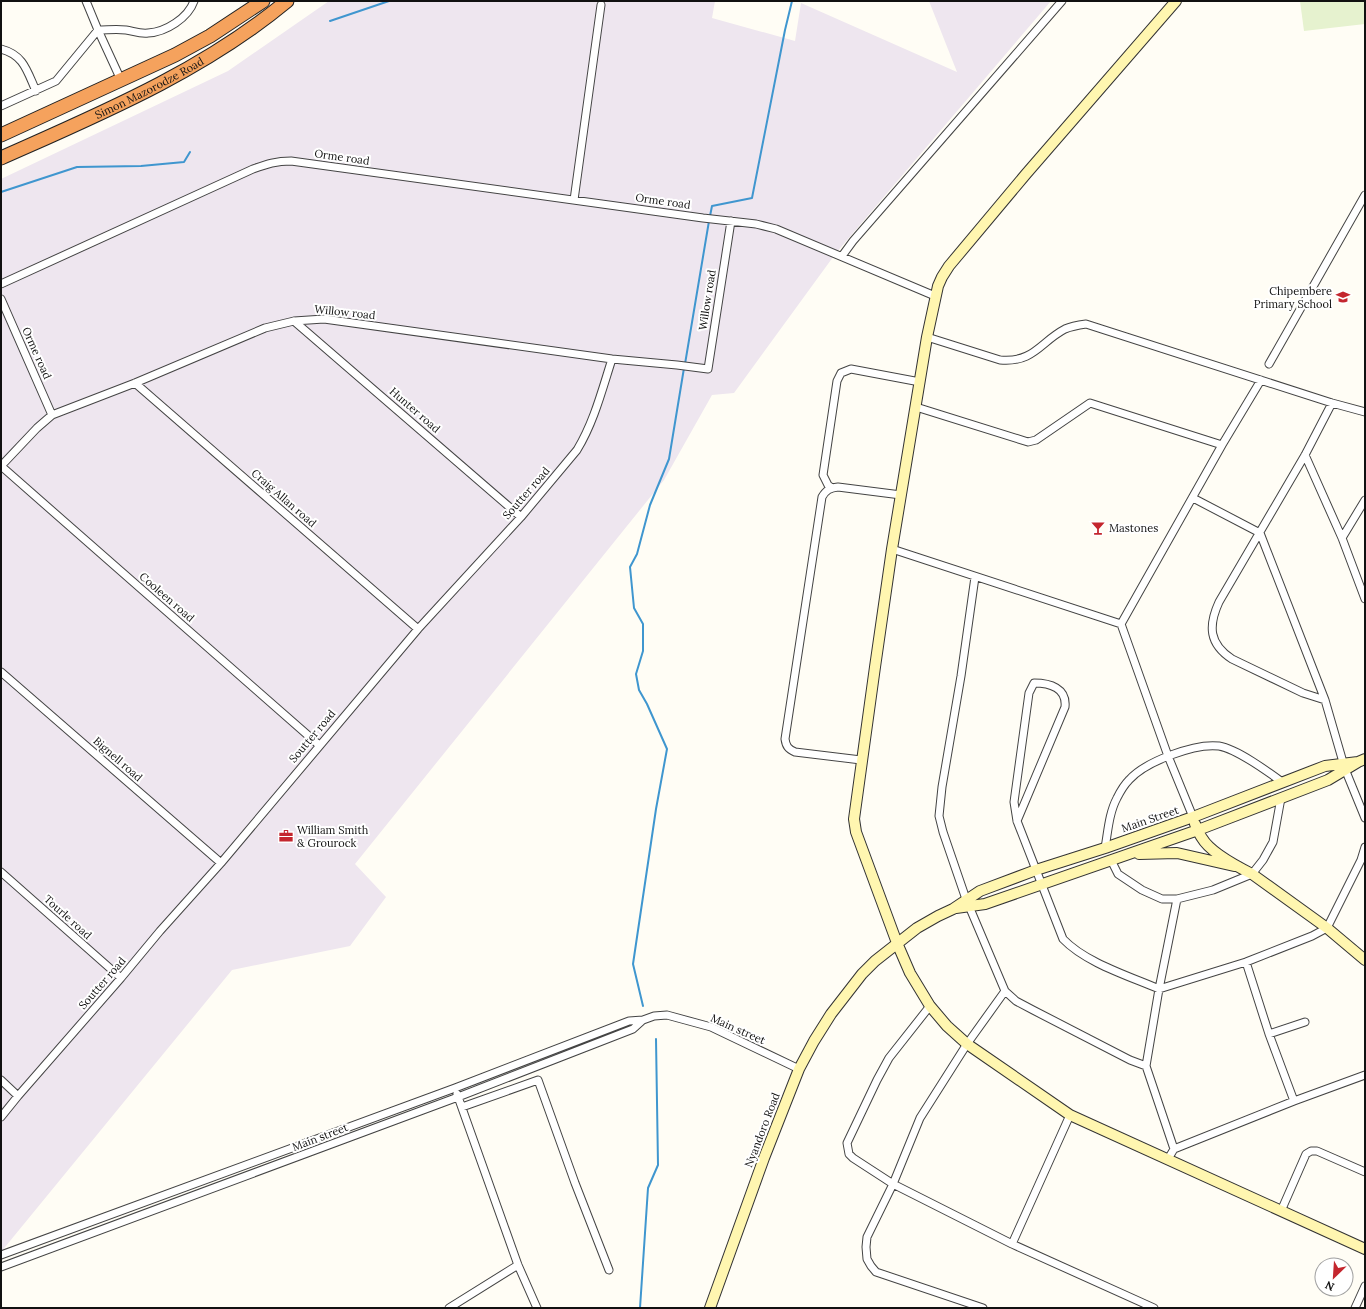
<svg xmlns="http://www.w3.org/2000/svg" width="1366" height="1309" font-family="Lora,serif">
	<rect width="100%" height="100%" fill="#fffdf5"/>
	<!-- industrial -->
	<path fill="#eee6ef" d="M 329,1 L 715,1 L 712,18 L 795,41 L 801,3 L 957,72 L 929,1 L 1051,1 L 836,253 L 734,393 L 712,395 L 664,480 L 355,864 L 386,897 L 350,946 L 232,970 L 1,1252 L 1,179 L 228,71 Z"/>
	<!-- pitch -->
	<path fill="#e6f2cf" d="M 1300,1 L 1365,1 L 1365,24 L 1304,31 Z"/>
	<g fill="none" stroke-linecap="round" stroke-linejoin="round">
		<!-- stream -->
		<path stroke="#3f96cf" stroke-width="2" d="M 330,21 L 389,1
			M 1,192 L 77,167 L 141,166 L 184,162 L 190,152
			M 710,216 L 712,206 L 752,198 L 785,30 L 792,1
			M 685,364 L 709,221
			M 643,1006 L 633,964 L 656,809 L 667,749 L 647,704 L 639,690 L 636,674 L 643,651 L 643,624 L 634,608 L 630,567 L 637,554 L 650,505 L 669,459 L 684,368
			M 640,1308 L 648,1188 L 658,1165 L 656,1039"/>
		<defs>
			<path id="street" d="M 86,1 L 98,30 L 121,80
				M 1,49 C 24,55 27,71 36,91
				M 1,106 L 56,81 L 98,30 C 107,30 117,29 126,30 C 133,31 140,34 148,33 C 166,32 188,18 194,1
				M 574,200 L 601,5
				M 842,256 L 853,241 L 1062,1
				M 1,284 L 253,169 C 267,164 276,161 291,161 L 703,218 L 756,224 L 776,229 L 935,296
				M 1,299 L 52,415
				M 294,321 L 521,517
				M 927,337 L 1000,360 C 1034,363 1040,342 1065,329 C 1072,326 1079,325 1086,324 L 1332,403 L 1365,412
				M 1269,364 L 1365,195
				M 135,383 L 418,629
				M 916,407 L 1028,442 L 1036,440 L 1090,403 L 1222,445
				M 1305,455 L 1342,538 L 1365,599
				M 1,466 L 37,428 L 52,415 L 135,383 L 265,328 L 294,321 L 324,319 L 612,359 L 677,365 L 708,369 L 731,221
				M 1,466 L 319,745
				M 832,488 L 828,485 L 823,475 L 837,381 L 841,373 L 851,369 L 920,382
				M 1193,498 L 1260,533 L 1325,700 L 1345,769 L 1365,818
				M 1342,538 L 1365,500
				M 892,549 L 1121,624 L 1168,756 L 1193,817
				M 975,577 L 961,676 L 942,787 L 939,816 L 943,832 L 966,899 L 1005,991 L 1016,1001 L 1033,1010 L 1130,1060 L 1146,1066
				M 1121,624 L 1222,445 L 1261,380
				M 1,672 L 221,863
				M 1325,700 L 1303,693 L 1232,659 C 1209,644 1208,626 1219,602 L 1305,455 L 1332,403
				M 861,760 L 795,752 C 788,749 786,746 785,739 L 822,497 C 826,490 830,488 838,487 L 901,495
				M 1017,821 L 1065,707 C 1067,688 1050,683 1034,683 L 1029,693 L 1014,802 L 1017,821 L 1063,939 C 1086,963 1129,976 1159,989 L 1246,962 L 1312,936 L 1327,928 L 1361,860 L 1365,847
				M 1105,848 C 1108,831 1109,813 1117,798 C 1120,792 1124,785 1129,780 C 1145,762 1194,743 1219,746 C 1237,749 1267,771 1282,782
				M 1111,860 L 1118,874 L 1142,890 L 1162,899 L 1177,899 L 1213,890 L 1252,874 L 1263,860 L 1273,842 L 1281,798
				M 1,872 L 121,978
				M 1246,962 L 1269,1034 L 1294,1101
				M 930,1006 L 889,1058 L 877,1080 L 847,1143 L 849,1154 L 853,1158 L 893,1184 L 1012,1244 L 1154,1308
				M 1269,1034 L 1305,1022
				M 1,1080 L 18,1096 L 121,978 L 160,931 L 221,863 L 418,629 L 521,517 L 577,450 C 594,422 602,390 612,359
				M 457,1094 L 518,1265 L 537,1308
				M 462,1107 L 538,1080 L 575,1183 L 609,1270
				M 1,1117 L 18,1096
				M 1174,1149 L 1294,1101 L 1365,1075
				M 1168,1159 L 1174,1149 L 1146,1066 L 1159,989 L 1177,899
				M 1281,1211 L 1306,1154 L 1311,1151 L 1317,1151 L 1365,1172
				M 1012,1244 L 1070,1115
				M 1,1255 L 455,1088 L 629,1021 L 643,1020
				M 1,1267 L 458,1097 L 633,1029 L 643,1020 L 654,1016 L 667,1015 L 711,1027 L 799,1069
				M 449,1308 L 518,1265
				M 983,1308 L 876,1272 L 871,1266 L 867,1259 L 866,1247 L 867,1237 L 893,1184 L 920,1118 L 967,1044 L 1005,991
				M 1355,1308 L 1365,1286"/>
			<path id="secondary" d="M 1176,1 L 1026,174 L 949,266 L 942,277 L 938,286 L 927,337 L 892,549 L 875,667 L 854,819 L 856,832 L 897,943 L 910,973 L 930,1006 L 947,1026 L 967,1044 L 1070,1115 L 1365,1249
				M 1195,824 C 1197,828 1199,834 1202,838 C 1210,852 1238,867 1252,874 L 1327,928 L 1365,960
				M 1139,854 L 1177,853 L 1234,866
				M 956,908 L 985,904 L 1198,830 L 1328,780 L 1358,762 L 1365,759
				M 710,1308 L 764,1158 L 799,1069 L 814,1041 L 831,1014 L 862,974 L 875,961 L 917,928 L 938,916 L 953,909 L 980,891 L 1036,870 L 1105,848 L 1193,817 L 1325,766 L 1358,762"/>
			<g id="highway">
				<path d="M 1,135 L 175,55 L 210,36 L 263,1"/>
				<path id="s1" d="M 1,158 C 100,114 203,71 287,1"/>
			</g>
		</defs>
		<!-- street casing -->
		<use href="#street" stroke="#444" stroke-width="9"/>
		<!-- secondary casing -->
		<use href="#secondary" stroke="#333" stroke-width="12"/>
		<!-- highway casing -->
		<use href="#highway" stroke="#222" stroke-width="15"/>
		<!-- street -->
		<use href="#street" stroke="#fff" stroke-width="7"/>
		<!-- secondary -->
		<use href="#secondary" stroke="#fff6b0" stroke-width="10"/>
		<!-- highway -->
		<use href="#highway" stroke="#f5a25d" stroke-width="13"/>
	</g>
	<!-- icons -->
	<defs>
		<symbol id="school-bare" viewBox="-9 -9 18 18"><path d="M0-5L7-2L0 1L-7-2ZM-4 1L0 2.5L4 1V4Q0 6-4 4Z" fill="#c4262e" stroke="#fff" stroke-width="2.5" paint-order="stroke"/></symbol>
		<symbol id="bar-bare" viewBox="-9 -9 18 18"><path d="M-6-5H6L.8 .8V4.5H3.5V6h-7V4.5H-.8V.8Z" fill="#c4262e" stroke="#fff" stroke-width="2.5" paint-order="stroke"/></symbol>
		<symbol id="office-bare" viewBox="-9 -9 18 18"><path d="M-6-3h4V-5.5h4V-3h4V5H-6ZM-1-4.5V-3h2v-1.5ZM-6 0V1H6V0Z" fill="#c4262e" stroke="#fff" stroke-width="2.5" paint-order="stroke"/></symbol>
	</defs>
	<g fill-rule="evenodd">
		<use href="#school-bare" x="1333" y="287" width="20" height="20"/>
		<use href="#bar-bare" x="1088" y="518" width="20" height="20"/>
		<use href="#office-bare" x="276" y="826" width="20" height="20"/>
	</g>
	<g text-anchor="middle" stroke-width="4" stroke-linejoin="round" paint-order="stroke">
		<!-- street labels -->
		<g font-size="11" fill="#111" stroke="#fff">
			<text dy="4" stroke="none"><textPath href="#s1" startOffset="164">Simon Mazorodze Road</textPath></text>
			<text transform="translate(342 157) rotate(8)" y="4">Orme road</text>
			<text transform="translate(663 201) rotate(8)" y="4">Orme road</text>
			<text transform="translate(707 300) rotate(-81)" y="4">Willow road</text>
			<text transform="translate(345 312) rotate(6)" y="4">Willow road</text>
			<text transform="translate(37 353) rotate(66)" y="4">Orme road</text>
			<text transform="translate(415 410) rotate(41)" y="4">Hunter road</text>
			<text transform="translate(526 493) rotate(-49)" y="4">Soutter road</text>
			<text transform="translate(284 498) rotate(41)" y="4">Craig Allan road</text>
			<text transform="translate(167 597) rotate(41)" y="4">Cooleen road</text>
			<text transform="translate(312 736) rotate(-50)" y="4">Soutter road</text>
			<text transform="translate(118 759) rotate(41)" y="4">Bignell road</text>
			<text transform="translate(1150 819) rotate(-19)" y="4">Main Street</text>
			<text transform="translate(68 917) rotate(42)" y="4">Tourle road</text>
			<text transform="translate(102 983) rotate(-49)" y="4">Soutter road</text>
			<text transform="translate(738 1029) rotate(24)" y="4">Main street</text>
			<text transform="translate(762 1130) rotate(-69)" y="4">Nyandoro Road</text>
			<text transform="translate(320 1137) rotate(-21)" y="4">Main street</text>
		</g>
		<!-- poi labels -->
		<g font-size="11" fill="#111" stroke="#fff" text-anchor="start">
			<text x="1332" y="295" text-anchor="end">Chipembere<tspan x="1332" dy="13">Primary School</tspan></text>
			<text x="1109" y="532">Mastones</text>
			<text x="297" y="834">William Smith<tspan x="297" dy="13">&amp; Grourock</tspan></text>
		</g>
	</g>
	<!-- border -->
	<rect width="1366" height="1309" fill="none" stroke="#111111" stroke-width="4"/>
	<!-- north arrow -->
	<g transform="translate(1334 1277) rotate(205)"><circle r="19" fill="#ffffff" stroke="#a0a0a0"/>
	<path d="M0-3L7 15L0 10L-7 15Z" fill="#c4262e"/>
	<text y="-6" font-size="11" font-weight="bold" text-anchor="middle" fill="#111111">N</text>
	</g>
</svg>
